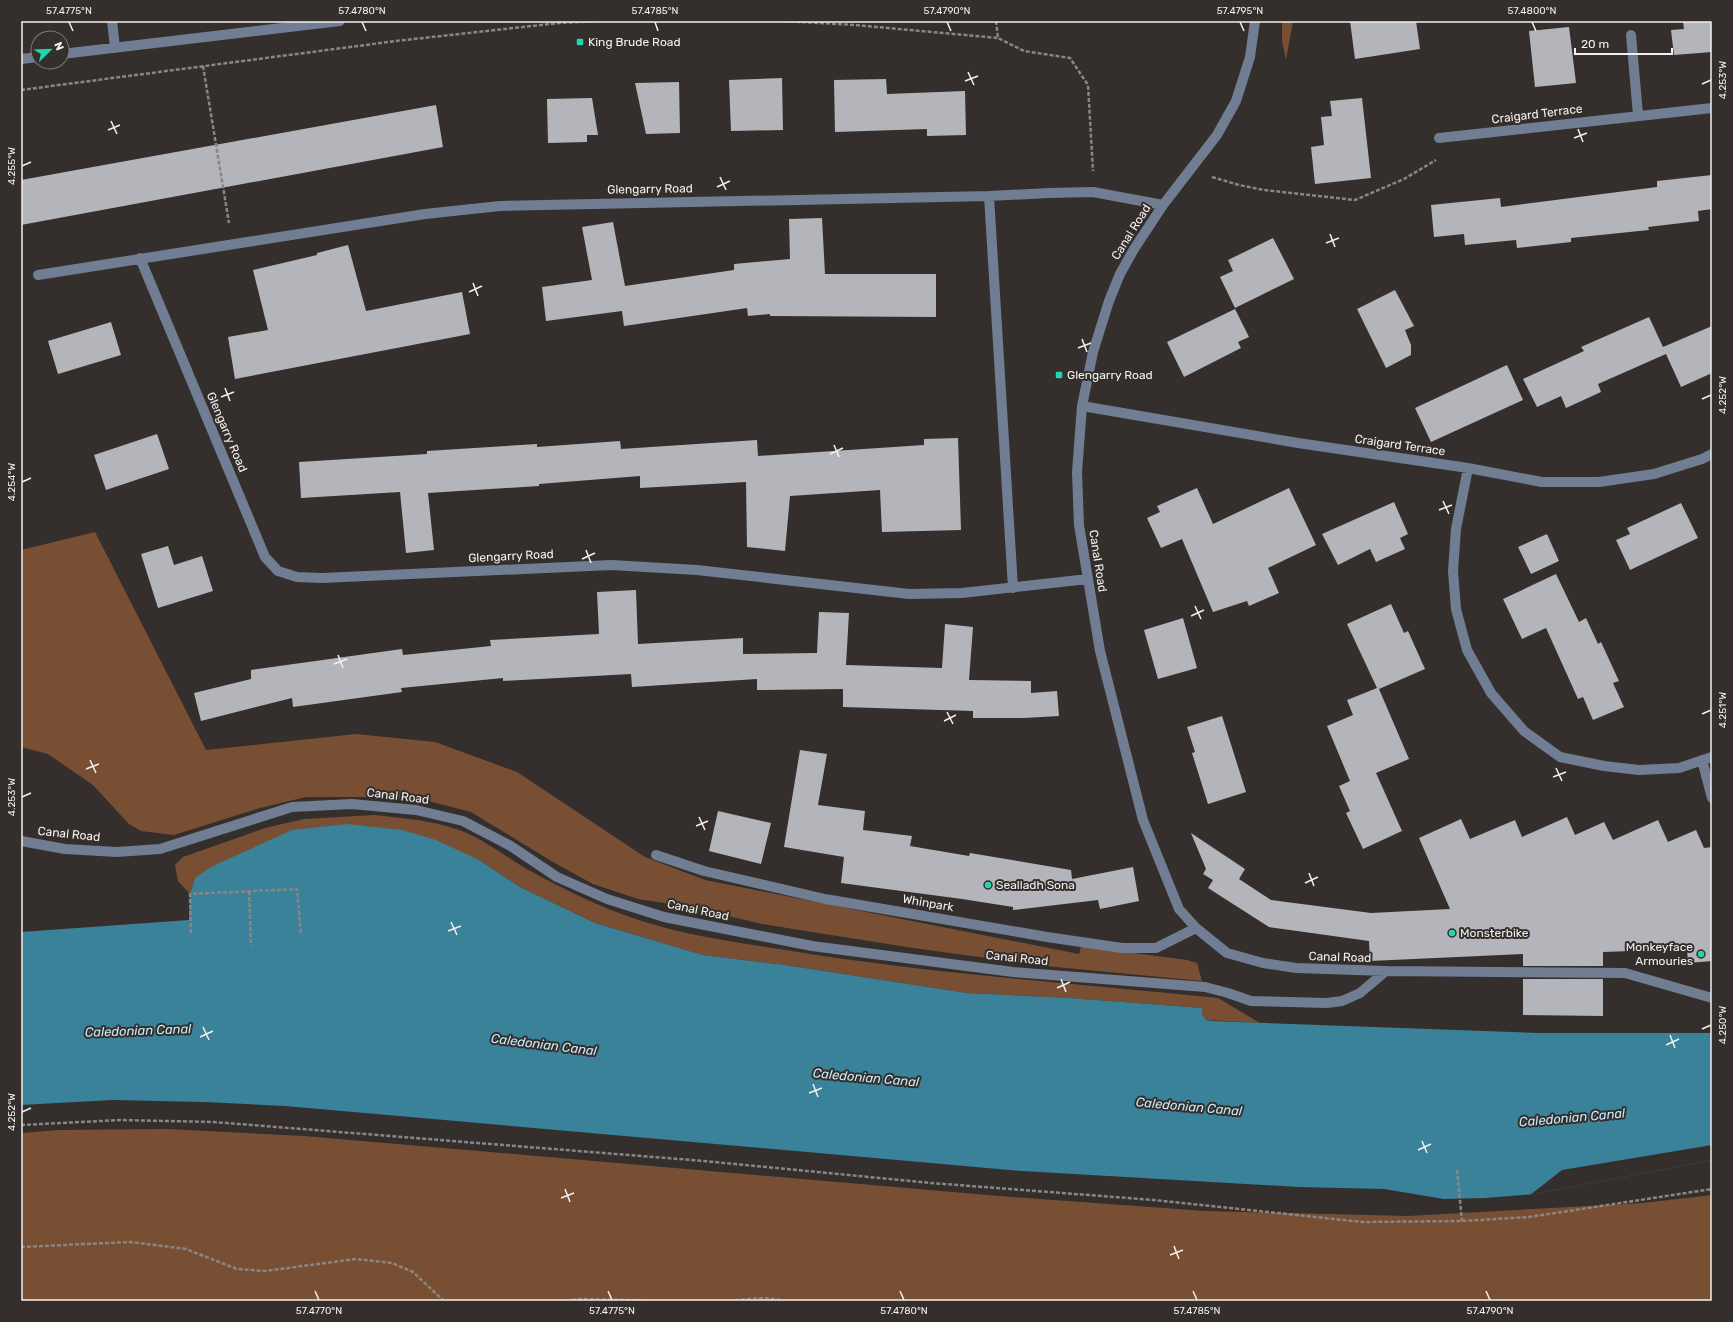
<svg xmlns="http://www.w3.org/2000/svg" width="1733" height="1322" font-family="Rubik,sans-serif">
	<rect width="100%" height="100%" fill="#342f2c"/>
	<!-- green -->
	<path fill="#794f34" d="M 1282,21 L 1293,21 L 1286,60 L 1282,40 Z
		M 95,532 L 206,750 L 356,734 L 435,742 L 517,772 L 645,857 L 705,880 L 1079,954 L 1081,946 L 1187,960 L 1197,963 L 1202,981 L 1046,966 L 913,948 L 762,924 L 690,907 L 638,899 L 593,884 L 553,862 L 471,812 L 428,801 L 381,797 L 306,797 L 260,808 L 174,835 L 141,831 L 129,824 L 93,785 L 48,754 L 21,747 L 21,550 Z
		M 374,815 C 402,818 430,820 456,829 C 481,837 503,855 525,868 C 569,893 616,915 666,928 C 705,938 746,944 786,950 C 929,974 1074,983 1218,998 L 1260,1023 L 1206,1020 L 1202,1014 L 1202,1008 L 1069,998 L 967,993 L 785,965 L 703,955 L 595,923 L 520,887 L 479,860 L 195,878 L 190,894 L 178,881 L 175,865 L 183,857 L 265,828 L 304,819 Z
		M 167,1129 L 304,1136 L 999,1196 L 1205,1211 L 1408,1216 L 1643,1203 L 1712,1195 L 1712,1301 L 21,1301 L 21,1133 L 59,1130 Z"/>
	<!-- water -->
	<path fill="#3a819a" d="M 347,824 L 402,830 L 436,840 L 479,860 L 520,887 L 595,923 L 703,955 L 785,965 L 967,993 L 1069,998 L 1202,1008 L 1202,1014 L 1206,1020 L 1212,1021 L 1537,1033 L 1712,1033 L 1712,1160 L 1535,1194 L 1485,1198 L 1444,1199 L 1384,1189 L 1299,1187 L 1022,1171 L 285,1106 L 205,1102 L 112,1100 L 21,1105 L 21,932 L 189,920 L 190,894 L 195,878 L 211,867 L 292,830 Z"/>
	<!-- pier -->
	<path fill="#342f2c" d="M 1712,1145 L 1712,1160 L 1530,1195 L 1562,1170 Z"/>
	<!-- building -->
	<path fill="#b4b5bb" d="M 1350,21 L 1416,21 L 1420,49 L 1355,59 Z
		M 1683,21 L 1712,21 L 1712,52 L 1674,55 L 1671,30 L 1684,29 Z
		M 1569,27 L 1576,83 L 1535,87 L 1529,31 Z
		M 782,78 L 783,130 L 731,131 L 729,80 Z
		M 886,79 L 887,94 L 965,91 L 966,135 L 927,136 L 927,129 L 835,132 L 834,80 Z
		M 679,82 L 680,133 L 646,134 L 635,83 Z
		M 592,98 L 598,135 L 587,135 L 587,142 L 548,143 L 547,99 Z
		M 1362,98 L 1371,178 L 1315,184 L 1311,147 L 1324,145 L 1321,117 L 1332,116 L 1330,101 Z
		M 436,105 L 443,147 L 21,225 L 21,180 Z
		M 1712,175 L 1712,209 L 1698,211 L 1699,221 L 1648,227 L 1649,230 L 1571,238 L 1571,242 L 1517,248 L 1516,240 L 1465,245 L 1464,234 L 1434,237 L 1431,205 L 1500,198 L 1501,207 L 1657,187 L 1657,181 Z
		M 822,218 L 825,274 L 936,274 L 936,317 L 770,316 L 770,314 L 748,316 L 747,308 L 624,326 L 622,311 L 546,321 L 542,287 L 592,280 L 582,227 L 613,222 L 625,286 L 734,270 L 734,264 L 790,259 L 789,219 Z
		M 1273,238 L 1294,279 L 1235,308 L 1220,277 L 1233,271 L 1228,260 Z
		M 348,245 L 366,311 L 462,292 L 470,334 L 235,379 L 228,337 L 268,330 L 253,270 L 317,255 L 317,253 Z
		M 1395,290 L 1414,326 L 1405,330 L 1411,345 L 1411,355 L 1386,368 L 1357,309 Z
		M 1235,309 L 1249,337 L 1238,342 L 1241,348 L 1184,377 L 1167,342 Z
		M 1649,317 L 1663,347 L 1712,326 L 1712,373 L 1681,387 L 1666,354 L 1598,384 L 1601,392 L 1566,408 L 1561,396 L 1537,407 L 1523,379 L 1584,351 L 1581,347 Z
		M 111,322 L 121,355 L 58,374 L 48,341 Z
		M 1507,365 L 1523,400 L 1431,442 L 1415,408 Z
		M 157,434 L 169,469 L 106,490 L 94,455 Z
		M 958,438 L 961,530 L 882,532 L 880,490 L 790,496 L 785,551 L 747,547 L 746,482 L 640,488 L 640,476 L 539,484 L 539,486 L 428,493 L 434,550 L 406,553 L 400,492 L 301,498 L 299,462 L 427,454 L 427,451 L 537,444 L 537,447 L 620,441 L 621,449 L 757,440 L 758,456 L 924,445 L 924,439 Z
		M 1197,488 L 1213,524 L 1289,488 L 1316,545 L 1268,568 L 1279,593 L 1249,606 L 1247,601 L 1213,612 L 1182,539 L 1161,548 L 1147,518 L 1160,512 L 1157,506 Z
		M 1394,502 L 1408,534 L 1400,538 L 1405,549 L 1376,562 L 1370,549 L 1338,565 L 1322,534 Z
		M 1681,503 L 1698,538 L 1630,570 L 1616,540 L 1630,534 L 1627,528 Z
		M 1547,534 L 1559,561 L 1531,574 L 1518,547 Z
		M 168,546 L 174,565 L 202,556 L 213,591 L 158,608 L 141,554 Z
		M 1556,574 L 1579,622 L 1586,618 L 1598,644 L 1601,642 L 1619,681 L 1613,683 L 1624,707 L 1593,720 L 1583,697 L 1578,699 L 1546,628 L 1522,639 L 1503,599 Z
		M 636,590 L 638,644 L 743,638 L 743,654 L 817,653 L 819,612 L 849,613 L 846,665 L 942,668 L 945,624 L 973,627 L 969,680 L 1031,681 L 1031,693 L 1057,691 L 1059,716 L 1024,718 L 973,718 L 973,711 L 843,707 L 843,689 L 757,690 L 757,679 L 632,687 L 631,674 L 503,681 L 503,678 L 401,688 L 402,692 L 293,707 L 292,698 L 201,721 L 194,693 L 251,679 L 251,670 L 402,649 L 403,655 L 491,646 L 490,640 L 599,634 L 597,592 Z
		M 1391,604 L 1404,633 L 1408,631 L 1425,669 L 1379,689 L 1409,759 L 1376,773 L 1402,831 L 1363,849 L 1346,813 L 1350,811 L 1339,786 L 1350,781 L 1327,726 L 1353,715 L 1347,700 L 1377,688 L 1347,624 Z
		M 1183,618 L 1197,668 L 1158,679 L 1144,630 Z
		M 1222,716 L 1246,792 L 1208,804 L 1192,753 L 1195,752 L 1187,727 Z
		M 800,750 L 827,754 L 818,805 L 865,811 L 863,830 L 912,836 L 910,846 L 969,856 L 970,853 L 1071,870 L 1072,879 L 1133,867 L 1139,901 L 1100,909 L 1098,900 L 1013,910 L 1013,907 L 962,899 L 841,883 L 844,857 L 784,847 Z
		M 718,811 L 771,823 L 761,864 L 709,851 Z
		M 1567,817 L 1575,835 L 1604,822 L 1613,840 L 1658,820 L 1668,842 L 1696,830 L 1704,848 L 1712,847 L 1712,961 L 1688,963 L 1687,949 L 1603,952 L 1603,966 L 1523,966 L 1523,954 L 1370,961 L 1369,941 L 1269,927 L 1208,888 L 1213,880 L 1203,874 L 1206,869 L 1191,833 L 1245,869 L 1239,879 L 1271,900 L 1371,913 L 1450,909 L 1419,838 L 1461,819 L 1470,839 L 1515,820 L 1522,837 Z
		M 1523,979 L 1603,979 L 1603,1016 L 1523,1015 Z"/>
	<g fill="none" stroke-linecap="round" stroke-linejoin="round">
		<!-- path -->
		<path stroke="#8a8684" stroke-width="2.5" stroke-dasharray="4 2" stroke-linecap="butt" d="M 784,21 L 855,25 L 998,38
			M 996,21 L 998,38 L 1024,51 L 1070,58 L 1088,85 L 1093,171
			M 203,66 L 229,223
			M 21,90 L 396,41 L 559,23 L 599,21
			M 1212,177 L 1239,185 L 1264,190 L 1355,200 L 1404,179 L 1436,160
			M 249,891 L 251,946
			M 191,933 L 190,894 L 297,889 L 301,934
			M 21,1125 L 121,1120 L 214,1122 L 704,1161 L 931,1183 L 1154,1200 L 1363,1222 L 1462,1221 L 1529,1217 L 1712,1189
			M 1457,1170 L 1462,1221
			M 21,1247 L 130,1242 L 186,1249 L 237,1269 L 265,1271 L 356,1259 L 392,1263 L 413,1272 L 444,1301
			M 566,1301 L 577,1299 L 687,1301
			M 723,1301 L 764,1298 L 789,1301"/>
		<!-- minor -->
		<path stroke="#707d92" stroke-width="10" d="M 112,21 L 115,48
			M 1255,21 L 1250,57 L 1236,101 L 1217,135 L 1163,205 L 1134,249 L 1120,274 L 1109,301 L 1093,352 L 1082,406 L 1077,472 L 1079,525 L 1100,651 L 1143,820 L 1179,909 L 1196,928 L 1227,953 L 1263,963 L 1296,968 L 1386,971 L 1625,973 L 1712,998
			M 1631,35 L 1638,115
			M 62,54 L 340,21
			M 21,59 L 38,57
			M 1439,138 L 1712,108
			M 989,196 L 1013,588
			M 140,258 L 265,557 L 278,571 L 297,577 L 322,578 L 611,565 L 697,570 L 909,594 L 962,593 L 1088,579
			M 38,275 L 425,214 L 500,206 L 989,196 L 1049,193 L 1093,192 L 1163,205
			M 1082,406 L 1298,443 L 1468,468 L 1542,482 L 1599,482 L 1654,474 L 1702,459 L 1712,454
			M 1468,468 L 1456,529 L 1453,571 L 1456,609 L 1467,650 L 1491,693 L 1524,731 L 1560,757 L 1604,766 L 1639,770 L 1679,768 L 1712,757
			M 1702,760 L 1712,798
			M 21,841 L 65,849 L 117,852 L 160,849 L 292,807 L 352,804 L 416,810 L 463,821 L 509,845 L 557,877 L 607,899 L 664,917 L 812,946 L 1013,972 L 1205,987 L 1228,993 L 1251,1001 L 1327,1003 L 1342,1001 L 1360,993 L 1386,971
			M 656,855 L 704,871 L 825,899 L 1047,937 L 1122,948 L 1156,948 L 1196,928"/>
	</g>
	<!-- ticks -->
	<path fill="none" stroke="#f3f0ee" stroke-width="1.5" d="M 69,22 L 73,31M 362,22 L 366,31M 655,22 L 658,31M 947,22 L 951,31M 1240,22 L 1244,31M 1532,22 L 1536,31M 968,72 L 974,85M 965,81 L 978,76M 1702,84 L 1711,80M 111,121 L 117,134M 1578,129 L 1583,142M 108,130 L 120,125M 1574,138 L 1587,133M 22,166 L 31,162M 720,177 L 726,190M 717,187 L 730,181M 1330,234 L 1335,247M 1326,243 L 1339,238M 473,283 L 478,296M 469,292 L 482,286M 1082,339 L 1087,352M 1078,348 L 1091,343M 225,388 L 230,401M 221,397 L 234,392M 1702,399 L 1711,395M 834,445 L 839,457M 830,454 L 843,448M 22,482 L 31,478M 1443,501 L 1449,514M 1439,510 L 1452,505M 586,550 L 591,563M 582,559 L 595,553M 1195,606 L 1201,619M 1191,616 L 1204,610M 338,655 L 343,668M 334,664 L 347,659M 947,712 L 953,724M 1702,714 L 1711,710M 944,721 L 956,715M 90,760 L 96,773M 1556,768 L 1562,781M 86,769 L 99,764M 1553,777 L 1566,772M 22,797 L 31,793M 699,817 L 705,830M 696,826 L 708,821M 1309,873 L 1314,886M 1305,883 L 1318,877M 451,922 L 457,935M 448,931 L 461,926M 1061,979 L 1066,992M 1057,988 L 1070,982M 203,1027 L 209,1040M 1702,1029 L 1711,1025M 1670,1035 L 1675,1048M 200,1037 L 213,1031M 1666,1045 L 1679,1039M 813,1084 L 818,1097M 809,1093 L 822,1088M 22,1112 L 31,1108M 1422,1141 L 1427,1153M 1418,1150 L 1431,1144M 565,1189 L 570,1202M 561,1198 L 574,1193M 1174,1246 L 1179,1259M 1170,1255 L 1183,1250M 315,1291 L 319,1300M 608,1291 L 612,1300M 900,1291 L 904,1300M 1193,1291 L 1197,1300M 1486,1291 L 1490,1300"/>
	<!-- markers -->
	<g fill="#22d5af" stroke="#342f2c" stroke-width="1.5">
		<rect x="576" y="38" width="8" height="8" rx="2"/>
		<rect x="1055" y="371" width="8" height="8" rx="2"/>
		<circle cx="988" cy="885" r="4"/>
		<circle cx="1452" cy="933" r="4"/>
		<circle cx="1701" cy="954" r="4"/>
	</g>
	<g text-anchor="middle" stroke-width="4" stroke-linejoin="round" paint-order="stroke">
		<!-- poi labels -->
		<g font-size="12" fill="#f3f0ee" stroke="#342f2c" text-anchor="start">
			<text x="588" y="46">King Brude Road</text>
			<text x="1067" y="379">Glengarry Road</text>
			<text x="996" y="889">Sealladh Sona</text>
			<text x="1460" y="937">Monsterbike</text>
			<text x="1693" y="951" text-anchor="end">Monkeyface<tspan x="1693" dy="14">Armouries</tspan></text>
		</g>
		<!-- street labels -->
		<g font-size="12" fill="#f3f0ee" stroke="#342f2c">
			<text transform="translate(1537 114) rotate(-7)" y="4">Craigard Terrace</text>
			<text transform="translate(650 189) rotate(-1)" y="4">Glengarry Road</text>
			<text transform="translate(1131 232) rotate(-58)" y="4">Canal Road</text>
			<text transform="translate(227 432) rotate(67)" y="4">Glengarry Road</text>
			<text transform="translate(1400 445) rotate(8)" y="4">Craigard Terrace</text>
			<text transform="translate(511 556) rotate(-3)" y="4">Glengarry Road</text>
			<text transform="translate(1098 561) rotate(81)" y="4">Canal Road</text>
			<text transform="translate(398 796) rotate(7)" y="4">Canal Road</text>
			<text transform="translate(69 834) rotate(6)" y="4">Canal Road</text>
			<text transform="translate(928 903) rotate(10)" y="4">Whinpark</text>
			<text transform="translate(698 910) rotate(12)" y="4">Canal Road</text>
			<text transform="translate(1340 957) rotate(2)" y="4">Canal Road</text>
			<text transform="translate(1017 958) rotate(6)" y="4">Canal Road</text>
		</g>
		<!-- water labels -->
		<g font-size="13" font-style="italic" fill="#c5ebf9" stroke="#342f2c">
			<text transform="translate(138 1030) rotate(-2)" y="5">Caledonian Canal</text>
			<text transform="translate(544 1044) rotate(7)" y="5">Caledonian Canal</text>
			<text transform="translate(866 1077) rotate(5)" y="5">Caledonian Canal</text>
			<text transform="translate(1189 1106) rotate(5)" y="5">Caledonian Canal</text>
			<text transform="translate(1572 1117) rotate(-5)" y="5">Caledonian Canal</text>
		</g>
	</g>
	<!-- border -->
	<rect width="1733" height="1322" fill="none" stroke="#342f2c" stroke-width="44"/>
	<!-- north arrow -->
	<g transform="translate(50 50) rotate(67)"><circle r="19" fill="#342f2c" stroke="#807c7a"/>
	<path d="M0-3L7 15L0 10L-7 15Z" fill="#22d5af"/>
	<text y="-6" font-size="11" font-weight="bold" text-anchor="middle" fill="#f3f0ee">N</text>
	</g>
	<!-- scale -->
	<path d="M1575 48v6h97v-6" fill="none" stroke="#f3f0ee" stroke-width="2"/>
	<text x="1581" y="48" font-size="12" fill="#f3f0ee" stroke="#342f2c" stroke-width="3" paint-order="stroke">20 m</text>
	<rect x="22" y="22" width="1689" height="1278" fill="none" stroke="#f3f0ee" stroke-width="1.5"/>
	<g font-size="10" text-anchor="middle" fill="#f3f0ee">
		<text x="69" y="14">57.4775°N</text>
		<text x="362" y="14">57.4780°N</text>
		<text x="655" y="14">57.4785°N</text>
		<text x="947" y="14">57.4790°N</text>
		<text x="1240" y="14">57.4795°N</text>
		<text x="1532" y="14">57.4800°N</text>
		<text transform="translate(1722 80) rotate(-90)" y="4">4.253°W</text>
		<text transform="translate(11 166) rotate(-90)" y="4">4.255°W</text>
		<text transform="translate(1722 395) rotate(-90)" y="4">4.252°W</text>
		<text transform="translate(11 482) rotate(-90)" y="4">4.254°W</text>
		<text transform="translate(1722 710) rotate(-90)" y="4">4.251°W</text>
		<text transform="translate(11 797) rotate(-90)" y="4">4.253°W</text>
		<text transform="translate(1722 1025) rotate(-90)" y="4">4.250°W</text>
		<text transform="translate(11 1112) rotate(-90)" y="4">4.252°W</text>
		<text x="319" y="1314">57.4770°N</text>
		<text x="612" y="1314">57.4775°N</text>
		<text x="904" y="1314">57.4780°N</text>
		<text x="1197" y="1314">57.4785°N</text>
		<text x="1490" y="1314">57.4790°N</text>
	</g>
</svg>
